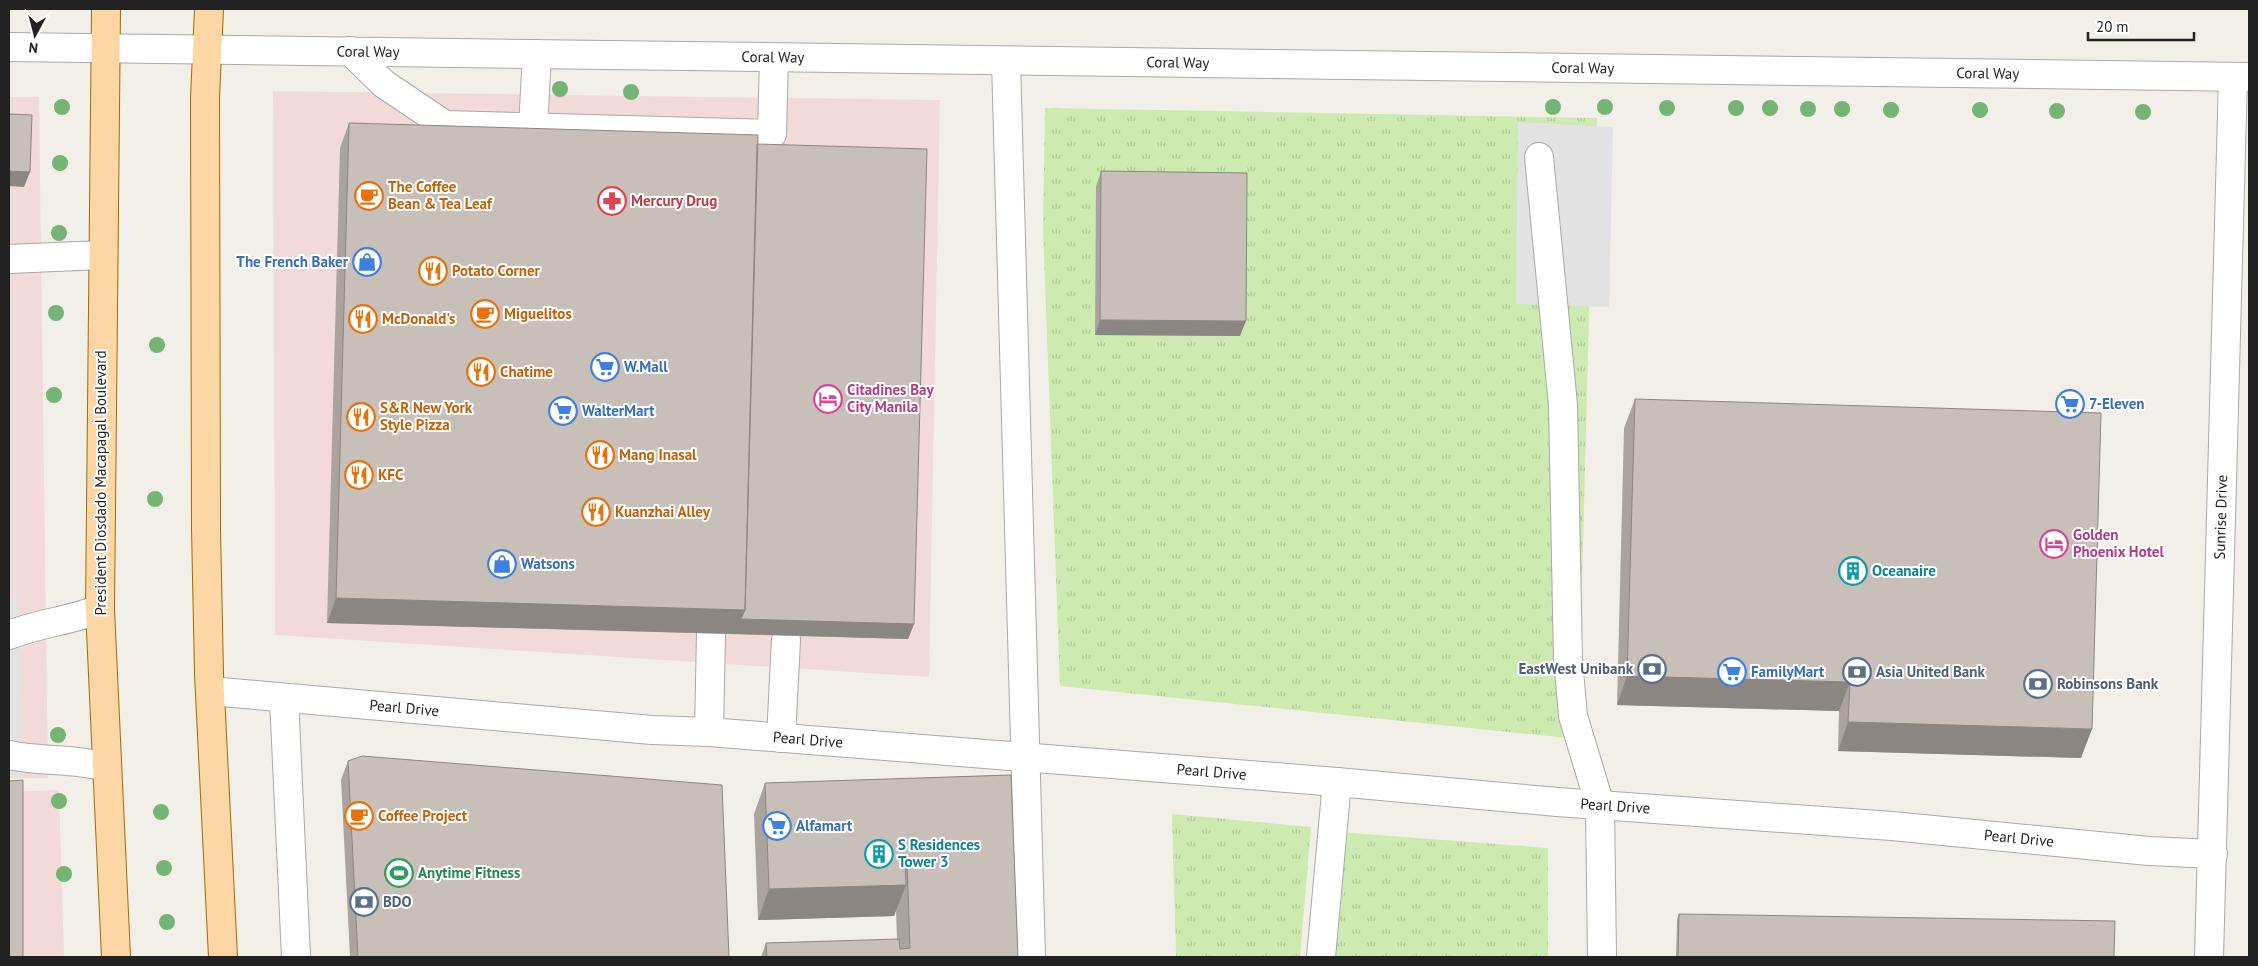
<svg xmlns="http://www.w3.org/2000/svg" width="2258" height="966" font-family="'PT Sans',sans-serif">
	<defs>
		<pattern id="grass-tufts" width="24" height="20" patternUnits="userSpaceOnUse" patternTransform="scale(1.25)"><rect width="24" height="20" fill="#cdebb0"/><path d="M3 7l-1-3M5 7V3M7 7l1-3M15 17l-1-3M17 17v-4M19 17l1-3" fill="none" stroke="#b0c997"/></pattern>
	</defs>
	<rect width="100%" height="100%" fill="#f2efe9"/>
	<!-- commercial -->
	<path fill="#f2dad9" d="M 273,91 L 940,100 L 929,677 L 275,635 Z
		M 9,97 L 39,97 L 48,778 L 9,778 Z
		M 59,790 L 64,957 L 9,957 L 9,792 Z"/>
	<!-- grass -->
	<path fill="url(#grass-tufts)" d="M 1045,108 L 1597,118 L 1592,198 L 1578,739 L 1060,686 L 1043,229 Z
		M 1172,814 L 1311,827 L 1300,957 L 1176,957 Z
		M 1338,832 L 1548,848 L 1548,957 L 1329,957 Z"/>
	<!-- parking -->
	<path fill="#e2e2e2" d="M 1518,122 L 1613,127 L 1609,307 L 1516,304 Z
		M 9,594 L 18,594 L 24,778 L 9,778 Z"/>
	<g fill="none" stroke-linecap="round" stroke-linejoin="round">
		<defs>
			<g id="minor">
				<path id="s1" d="M 9,47 L 2249,77"/>
				<path d="M 350,51 L 384,84 L 445,125 L 772,134 L 774,58"/>
				<path d="M 1006,61 L 1031,957"/>
				<path d="M 533,128 L 537,54"/>
				<path d="M 1539,157 L 1563,405 L 1568,660 L 1573,716 L 1600,805 L 1602,957"/>
				<path d="M 9,259 L 102,255"/>
				<path d="M 9,635 C 39,623 70,621 100,609"/>
				<path id="s2" d="M 210,691 L 652,730 L 709,732 L 1337,782 L 1557,802 L 1892,826 L 2149,851 L 2213,854"/>
				<path d="M 284,698 L 296,957"/>
				<path d="M 709,732 L 711,633"/>
				<path d="M 781,738 L 786,640"/>
				<path d="M 9,755 C 41,762 74,758 106,767"/>
				<path d="M 1321,957 L 1337,782"/>
				<path id="s3" d="M 2209,957 L 2233,77"/>
			</g>
			<path id="major" d="M 106,9 L 100,609 L 116,957
				M 209,9 L 205,98 L 206,528 L 209,674 L 223,957"/>
		</defs>
		<!-- minor casing -->
		<use href="#minor" stroke="#a9a9a9" stroke-width="30"/>
		<!-- major casing -->
		<use href="#major" stroke="#a06b00" stroke-width="30"/>
		<!-- minor -->
		<use href="#minor" stroke="#fff" stroke-width="28"/>
		<!-- major -->
		<use href="#major" stroke="#fcd6a4" stroke-width="28"/>
	</g>
	<!-- trees -->
	<g fill="#74b475">
		<circle cx="560" cy="89" r="8"/>
		<circle cx="631" cy="92" r="8"/>
		<circle cx="62" cy="107" r="8"/>
		<circle cx="1553" cy="107" r="8"/>
		<circle cx="1605" cy="107" r="8"/>
		<circle cx="1667" cy="108" r="8"/>
		<circle cx="1736" cy="108" r="8"/>
		<circle cx="1770" cy="108" r="8"/>
		<circle cx="1808" cy="109" r="8"/>
		<circle cx="1842" cy="109" r="8"/>
		<circle cx="1891" cy="110" r="8"/>
		<circle cx="1980" cy="110" r="8"/>
		<circle cx="2057" cy="111" r="8"/>
		<circle cx="2143" cy="112" r="8"/>
		<circle cx="60" cy="163" r="8"/>
		<circle cx="59" cy="233" r="8"/>
		<circle cx="56" cy="313" r="8"/>
		<circle cx="157" cy="345" r="8"/>
		<circle cx="54" cy="395" r="8"/>
		<circle cx="155" cy="499" r="8"/>
		<circle cx="58" cy="735" r="8"/>
		<circle cx="59" cy="801" r="8"/>
		<circle cx="161" cy="812" r="8"/>
		<circle cx="164" cy="868" r="8"/>
		<circle cx="64" cy="874" r="8"/>
		<circle cx="167" cy="922" r="8"/>
	</g>
	<!-- wall -->
	<path fill="#aba49e" d="M 349,123 L 757,144 L 914,624 L 908,639 L 327,623 L 340,148 Z
		M 1101,171 L 1240,336 L 1095,335 L 1096,187 Z
		M 1635,399 L 2081,758 L 1838,751 L 1839,711 L 1617,705 L 1624,428 Z
		M 348,761 L 729,957 L 350,957 L 341,780 Z
		M 1011,775 L 1018,957 L 761,957 L 766,943 L 897,940 L 896,910 L 894,916 L 758,920 L 754,814 L 765,783 Z
		M 1679,914 L 2114,957 L 1676,957 L 1677,919 Z"/>
	<!-- shaded-wall -->
	<path fill="#8b8681" d="M 9,171 L 30,172 L 24,187 L 9,186 Z
		M 1100,320 L 1246,321 L 1240,336 L 1095,335 Z
		M 336,598 L 745,610 L 736,634 L 327,623 Z
		M 741,619 L 914,624 L 908,639 L 736,634 Z
		M 1627,676 L 1850,682 L 1839,711 L 1617,705 Z
		M 1848,722 L 2092,729 L 2081,758 L 1838,751 Z
		M 905,863 L 907,863 L 899,885 L 906,885 L 894,916 L 758,920 L 769,889 Z"/>
	<!-- building -->
	<path fill="#c7bfb8" stroke="#8b8681" d="M 9,114 L 32,115 L 30,172 L 9,171 Z
		M 349,123 L 758,135 L 745,610 L 336,598 Z
		M 757,144 L 927,149 L 914,624 L 741,619 L 745,610 Z
		M 1101,171 L 1247,173 L 1246,321 L 1100,320 Z
		M 1635,399 L 2101,413 L 2092,729 L 1848,722 L 1850,682 L 1627,676 Z
		M 362,756 L 722,785 L 729,957 L 358,957 L 348,761 Z
		M 1011,775 L 1018,957 L 767,957 L 766,943 L 899,939 L 900,949 L 910,948 L 907,863 L 905,863 L 906,885 L 769,889 L 765,783 Z
		M 23,780 L 23,957 L 9,957 L 9,781 Z
		M 1679,914 L 2115,921 L 2114,957 L 1678,957 Z"/>
	<!-- icons -->
	<defs>
		<symbol id="cafe-ring" viewBox="-11 -11 22 22"><circle r="9.5" fill="#fff" stroke="#e8710a" stroke-width="1.5"/><path d="M-5.5-4.5H6V0H3Q3 3.5 0 3.5H-2.5Q-5.5 3.5-5.5 0ZM3-3.2v2h1.7v-2ZM-6 4.5H4V6H-6Z" fill="#e8710a"/></symbol>
		<symbol id="pharmacy-ring" viewBox="-11 -11 22 22"><circle r="9.5" fill="#fff" stroke="#e0444e" stroke-width="1.5"/><path d="M-2-6h4v4h4v4h-4v4h-4v-4h-4v-4h4Z" fill="#e0444e"/></symbol>
		<symbol id="shop-ring" viewBox="-11 -11 22 22"><circle r="9.5" fill="#fff" stroke="#3f7fe0" stroke-width="1.5"/><path d="M-5-2.5h2.3a2.7 3.5 0 0 1 5.4 0H5L5.5 6h-11ZM-1.5-2.5h3a1.5 2.3 0 0 0-3 0Z" fill="#3f7fe0"/></symbol>
		<symbol id="restaurant-ring" viewBox="-11 -11 22 22"><circle r="9.5" fill="#fff" stroke="#e8710a" stroke-width="1.5"/><path d="M-5-6h1v4h1v-4h1v4h1v-4h1v5L-1.5 .5V6h-2V.5L-5-1ZM5-6V6H3V1.5H1.5Q1.5-4 5-6Z" fill="#e8710a"/></symbol>
		<symbol id="supermarket-ring" viewBox="-11 -11 22 22"><circle r="9.5" fill="#fff" stroke="#3f7fe0" stroke-width="1.5"/><path d="M-6-5.5h2.5l.6 2H6L4.5 2H-2.5L-4.4-4H-6ZM-1.5 3.2a1.3 1.3 0 1 0 .1 0ZM3 3.2a1.3 1.3 0 1 0 .1 0Z" fill="#3f7fe0"/></symbol>
		<symbol id="hotel-ring" viewBox="-11 -11 22 22"><circle r="9.5" fill="#fff" stroke="#d1479c" stroke-width="1.5"/><path d="M-6-4.5h1.5V1H6V5H4.5V3h-9V5H-6ZM-4 0a1.8 1.8 0 1 1 3.6 0ZM.5 0V-2.5h3Q6-2.5 6 0Z" fill="#d1479c"/></symbol>
		<symbol id="building-ring" viewBox="-11 -11 22 22"><circle r="9.5" fill="#fff" stroke="#0f9aa8" stroke-width="1.5"/><path d="M-4-6H4V6H1V3H-1V6H-4ZM-2.5-4.3h1.7v1.8h-1.7ZM.8-4.3h1.7v1.8H.8ZM-2.5-1h1.7V.8h-1.7ZM.8-1h1.7V.8H.8Z" fill="#0f9aa8"/></symbol>
		<symbol id="bank-ring" viewBox="-11 -11 22 22"><circle r="9.5" fill="#fff" stroke="#5c6f8a" stroke-width="1.5"/><path d="M-6-4H6V4H-6ZM0-2.3a2.3 2.3 0 1 0 0 4.6a2.3 2.3 0 1 0 0-4.6Z" fill="#5c6f8a"/></symbol>
		<symbol id="stadium-ring" viewBox="-11 -11 22 22"><circle r="9.5" fill="#fff" stroke="#2e9e5b" stroke-width="1.5"/><path d="M0-5a6.5 5 0 1 0 0 10a6.5 5 0 1 0 0-10ZM-3.5-1.8h7v3.6h-7Z" fill="#2e9e5b"/></symbol>
	</defs>
	<g fill-rule="evenodd">
		<use href="#cafe-ring" x="353" y="180" width="32" height="32"/>
		<use href="#pharmacy-ring" x="596" y="185" width="32" height="32"/>
		<use href="#shop-ring" x="351" y="246" width="32" height="32"/>
		<use href="#restaurant-ring" x="417" y="255" width="32" height="32"/>
		<use href="#cafe-ring" x="469" y="298" width="32" height="32"/>
		<use href="#restaurant-ring" x="347" y="303" width="32" height="32"/>
		<use href="#supermarket-ring" x="589" y="351" width="32" height="32"/>
		<use href="#restaurant-ring" x="465" y="356" width="32" height="32"/>
		<use href="#hotel-ring" x="812" y="383" width="32" height="32"/>
		<use href="#supermarket-ring" x="2054" y="388" width="32" height="32"/>
		<use href="#supermarket-ring" x="547" y="395" width="32" height="32"/>
		<use href="#restaurant-ring" x="345" y="401" width="32" height="32"/>
		<use href="#restaurant-ring" x="584" y="439" width="32" height="32"/>
		<use href="#restaurant-ring" x="343" y="459" width="32" height="32"/>
		<use href="#restaurant-ring" x="580" y="496" width="32" height="32"/>
		<use href="#hotel-ring" x="2038" y="528" width="32" height="32"/>
		<use href="#shop-ring" x="486" y="548" width="32" height="32"/>
		<use href="#building-ring" x="1837" y="555" width="32" height="32"/>
		<use href="#bank-ring" x="1636" y="653" width="32" height="32"/>
		<use href="#supermarket-ring" x="1716" y="656" width="32" height="32"/>
		<use href="#bank-ring" x="1841" y="656" width="32" height="32"/>
		<use href="#bank-ring" x="2022" y="668" width="32" height="32"/>
		<use href="#cafe-ring" x="343" y="800" width="32" height="32"/>
		<use href="#supermarket-ring" x="761" y="810" width="32" height="32"/>
		<use href="#building-ring" x="863" y="838" width="32" height="32"/>
		<use href="#stadium-ring" x="383" y="857" width="32" height="32"/>
		<use href="#bank-ring" x="348" y="886" width="32" height="32"/>
	</g>
	<g text-anchor="middle" stroke-width="4" stroke-linejoin="round" paint-order="stroke">
		<!-- street labels -->
		<g font-size="15" fill="#222" stroke="#fff">
			<text dy="5" stroke="none"><textPath href="#s1" startOffset="359">Coral Way</textPath></text>
			<text dy="5" stroke="none"><textPath href="#s1" startOffset="764">Coral Way</textPath></text>
			<text dy="5" stroke="none"><textPath href="#s1" startOffset="1169">Coral Way</textPath></text>
			<text dy="5" stroke="none"><textPath href="#s1" startOffset="1574">Coral Way</textPath></text>
			<text dy="5" stroke="none"><textPath href="#s1" startOffset="1979">Coral Way</textPath></text>
			<text transform="translate(101 483) rotate(-90)" y="5">President Diosdado Macapagal Boulevard</text>
			<text dy="5" stroke="none"><textPath href="#s3" startOffset="440">Sunrise Drive</textPath></text>
			<text dy="5" stroke="none"><textPath href="#s2" startOffset="195">Pearl Drive</textPath></text>
			<text dy="5" stroke="none"><textPath href="#s2" startOffset="600">Pearl Drive</textPath></text>
			<text dy="5" stroke="none"><textPath href="#s2" startOffset="1005">Pearl Drive</textPath></text>
			<text dy="5" stroke="none"><textPath href="#s2" startOffset="1410">Pearl Drive</textPath></text>
			<text dy="5" stroke="none"><textPath href="#s2" startOffset="1815">Pearl Drive</textPath></text>
		</g>
		<!-- food labels -->
		<g font-size="15" font-weight="bold" fill="#c56008" stroke="#fff" text-anchor="start">
			<text x="388" y="192">The Coffee<tspan x="388" dy="17">Bean &amp; Tea Leaf</tspan></text>
			<text x="452" y="276">Potato Corner</text>
			<text x="504" y="319">Miguelitos</text>
			<text x="382" y="324">McDonald's</text>
			<text x="500" y="377">Chatime</text>
			<text x="380" y="413">S&amp;R New York<tspan x="380" dy="17">Style Pizza</tspan></text>
			<text x="619" y="460">Mang Inasal</text>
			<text x="378" y="480">KFC</text>
			<text x="615" y="517">Kuanzhai Alley</text>
			<text x="378" y="821">Coffee Project</text>
		</g>
		<!-- health labels -->
		<g font-size="15" font-weight="bold" fill="#be3a42" stroke="#fff" text-anchor="start">
			<text x="631" y="206">Mercury Drug</text>
		</g>
		<!-- shop labels -->
		<g font-size="15" font-weight="bold" fill="#366cbe" stroke="#fff" text-anchor="start">
			<text x="348" y="267" text-anchor="end">The French Baker</text>
			<text x="624" y="372">W.Mall</text>
			<text x="2089" y="409">7-Eleven</text>
			<text x="582" y="416">WalterMart</text>
			<text x="521" y="569">Watsons</text>
			<text x="1751" y="677">FamilyMart</text>
			<text x="796" y="831">Alfamart</text>
		</g>
		<!-- hotel labels -->
		<g font-size="15" font-weight="bold" fill="#b23c85" stroke="#fff" text-anchor="start">
			<text x="847" y="395">Citadines Bay<tspan x="847" dy="17">City Manila</tspan></text>
			<text x="2073" y="540">Golden<tspan x="2073" dy="17">Phoenix Hotel</tspan></text>
		</g>
		<!-- culture labels -->
		<g font-size="15" font-weight="bold" fill="#0d838f" stroke="#fff" text-anchor="start">
			<text x="1872" y="576">Oceanaire</text>
			<text x="898" y="850">S Residences<tspan x="898" dy="17">Tower 3</tspan></text>
		</g>
		<!-- service labels -->
		<g font-size="15" font-weight="bold" fill="#4e5e75" stroke="#fff" text-anchor="start">
			<text x="1633" y="674" text-anchor="end">EastWest Unibank</text>
			<text x="1876" y="677">Asia United Bank</text>
			<text x="2057" y="689">Robinsons Bank</text>
			<text x="383" y="907">BDO</text>
		</g>
		<!-- leisure labels -->
		<g font-size="15" font-weight="bold" fill="#27864d" stroke="#fff" text-anchor="start">
			<text x="418" y="878">Anytime Fitness</text>
		</g>
	</g>
	<!-- border -->
	<rect width="2258" height="966" fill="none" stroke="#222222" stroke-width="20"/>
	<!-- north arrow -->
	<g transform="translate(35 35) rotate(187)" stroke="#ffffff" stroke-width="4" paint-order="stroke">
	<path d="M0-4L9 19L0 12L-9 19Z" fill="#222222"/>
	<text y="-8" font-size="14" font-weight="bold" text-anchor="middle" fill="#222222">N</text>
	</g>
	<!-- scale -->
	<path d="M2088 32v8h106v-8" fill="none" stroke="#222222" stroke-width="2.5"/>
	<text x="2096" y="32" font-size="15" fill="#222222" stroke="#ffffff" stroke-width="4" paint-order="stroke">20 m</text>
</svg>
